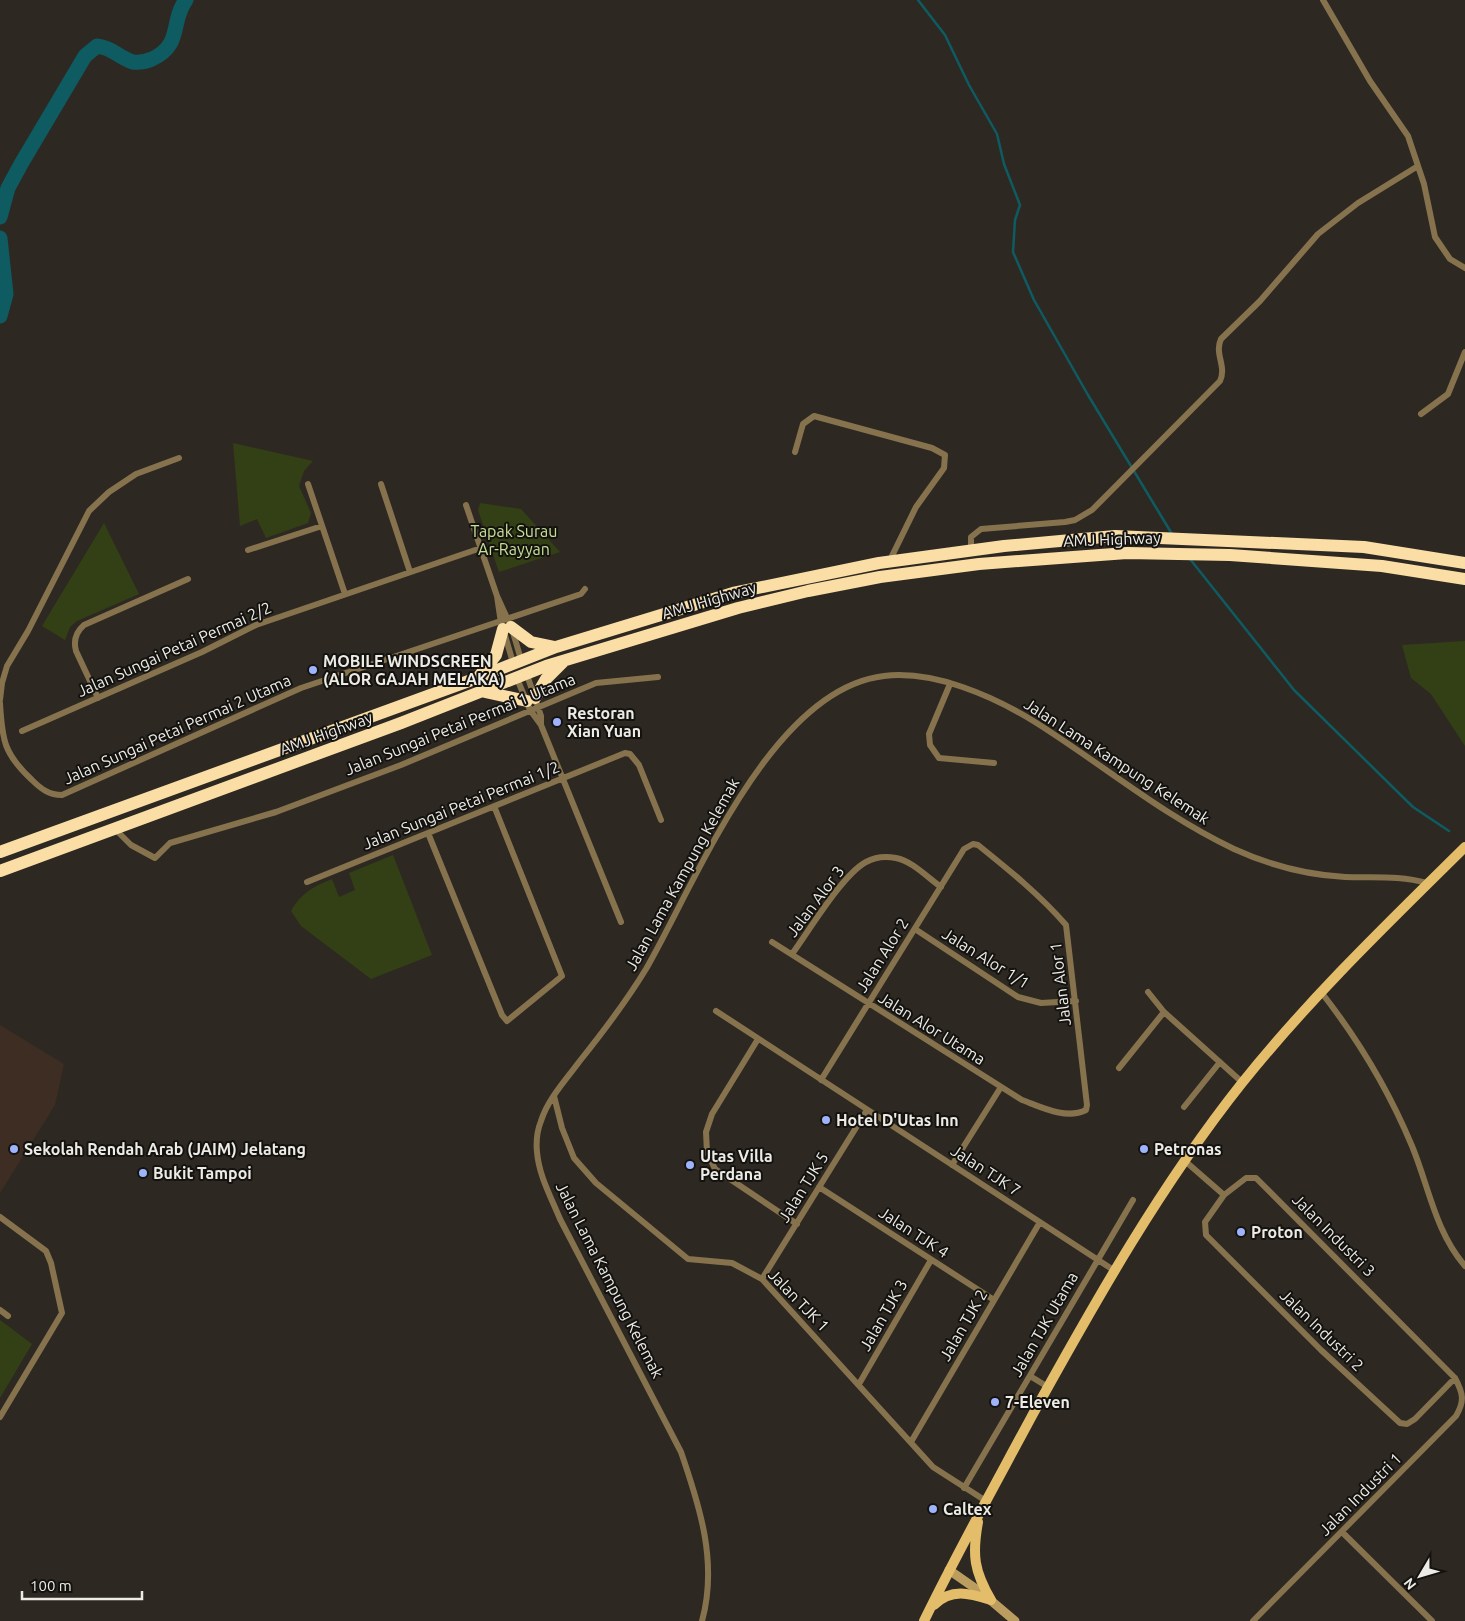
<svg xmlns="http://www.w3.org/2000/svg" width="1465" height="1621" font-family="Ubuntu,sans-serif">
	<rect width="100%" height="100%" fill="#2d2922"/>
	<!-- education -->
	<path fill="#3d2d22" d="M 0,1025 L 64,1064 L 55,1105 L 0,1193 Z"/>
	<!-- green -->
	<path fill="#334015" d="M 233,443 L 313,461 L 304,471 L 299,486 L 311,513 L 308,523 L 266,538 L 257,519 L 240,526 Z
		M 480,503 L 521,509 L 560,552 L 499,572 L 478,510 Z
		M 104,523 L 139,594 L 77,621 L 70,627 L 65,640 L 42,626 Z
		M 1465,641 L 1465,746 L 1431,694 L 1411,678 L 1402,645 Z
		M 393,855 L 432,955 L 371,979 L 301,926 L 291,911 C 300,894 314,886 332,879 L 339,897 L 355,890 L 349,873 Z
		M 0,1320 L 32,1344 L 0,1398 Z"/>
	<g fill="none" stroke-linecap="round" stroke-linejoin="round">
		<!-- stream -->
		<path stroke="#0e5b62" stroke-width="2.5" d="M 918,0 L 945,35 L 969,85 L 997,134 L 1004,164 L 1020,205 L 1015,220 L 1013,252 L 1034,300 L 1088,395 L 1172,534
			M 1190,559 L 1294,690 L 1413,807 L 1449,831"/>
		<!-- river -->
		<path stroke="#0e5b62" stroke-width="15" d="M 0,217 L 8,188 L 21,164 L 85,56 L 97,46 C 111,47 120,58 133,62 C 139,63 147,61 152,59 C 183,45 170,21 186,0
			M 0,238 L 6,294 L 0,316"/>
		<!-- street -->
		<path stroke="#86734e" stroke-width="6" d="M 1323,0 L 1370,81 L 1408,136 L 1424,184 L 1435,237 L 1450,259 L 1465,268
			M 1421,414 L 1448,394 L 1465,352
			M 795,452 L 803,424 L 814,416 L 932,448 L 945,455 L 944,468 L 916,507 L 889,562
			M 308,484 L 345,594
			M 381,484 L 410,572
			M 466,505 L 497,596 L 508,620
			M 248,550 L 322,526
			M 971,550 L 971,537 L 981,529 L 1065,522 L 1075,520 L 1092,510 L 1220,381 C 1227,366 1214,354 1221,339 L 1260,301 L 1318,234 L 1358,203 L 1418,166
			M 497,596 L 501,623
			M 512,629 L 522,663
			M 504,632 L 514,666
			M 526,672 L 541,716 L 541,725
			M 516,676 L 530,710 L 541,725 L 621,922
			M 950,684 L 929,734 L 930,745 L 939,758 L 994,763
			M 98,698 L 76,651 C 73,640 76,632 84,625 L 188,579
			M 0,700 L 2,683 L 7,666 L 28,631 L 89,511 L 109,492 L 136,474 L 179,458
			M 0,703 C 2,740 4,754 32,780 C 41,789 49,795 62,795 L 301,688 L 581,594 L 585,589
			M 22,731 L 202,652 L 256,625 L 481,548
			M 114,828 L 131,845 L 155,858 L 170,843 L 276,812 L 401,765 L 596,683 L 658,677
			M 428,833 L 502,1015 L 507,1021 L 562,976 L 494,806
			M 307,882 L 625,753 L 630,754 L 639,765 L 661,820
			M 915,929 L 1018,997 L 1041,1003 L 1076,1001
			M 772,942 L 1022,1100 C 1041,1107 1066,1120 1086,1110 L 1087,1105 L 1066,925 C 1040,895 1009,870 978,845 L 973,844 L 964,849 C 917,926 869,1003 821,1080
			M 792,954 C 809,931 842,875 866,862 C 875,857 886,856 896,858 C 912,861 927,877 941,887
			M 1148,992 L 1164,1012 L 1243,1083
			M 1321,992 C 1358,1039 1389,1091 1412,1146 C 1429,1187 1435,1231 1465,1266
			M 716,1011 L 1115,1271
			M 758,1039 L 712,1114 L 706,1132 L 707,1152 L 715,1169 L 797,1224
			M 1119,1068 L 1164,1012
			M 554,1096 L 562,1128 L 574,1158 L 596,1183 L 688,1259 L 732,1263 L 762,1279 L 933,1467 L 986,1501
			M 1184,1107 L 1220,1062
			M 1185,1161 L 1224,1195 L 1246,1178 L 1256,1178 L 1455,1378 C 1463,1393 1465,1401 1456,1416 L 1253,1621
			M 952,1165 L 1001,1087
			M 819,1187 L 994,1300
			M 1224,1195 L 1205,1222 L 1206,1235 L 1321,1350 L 1400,1423 L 1407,1424 L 1415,1419 L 1455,1378
			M 0,1217 L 46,1251 L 51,1263 L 62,1313 L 0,1417
			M 762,1279 L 867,1110
			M 0,1310 L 8,1316
			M 1030,1376 L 1048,1387
			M 859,1384 L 931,1260
			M 911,1442 L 1040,1222
			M 964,1488 L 1133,1200
			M 1342,1532 L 1432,1621
			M 702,1621 C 718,1563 700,1507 681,1452 L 560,1219 C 551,1197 539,1176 537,1152 C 536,1142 537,1131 541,1121 C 548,1099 565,1081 579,1062 C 603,1032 626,1002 646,969 C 696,882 771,689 884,676 C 934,670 993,696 1035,722 C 1102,764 1162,815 1234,849 C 1269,865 1307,875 1345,877 C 1373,878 1400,875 1427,883"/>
		<!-- secondary -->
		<path stroke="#bb9d5f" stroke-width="9" d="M 949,1570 L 982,1593 L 1015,1621"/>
		<!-- primary -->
		<path stroke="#e4bd6b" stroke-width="10" d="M 978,1522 C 972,1555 974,1571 991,1600
			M 934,1605 C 951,1588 969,1593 991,1600
			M 924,1621 C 958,1551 996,1483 1033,1414 C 1096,1300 1161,1185 1242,1083 C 1310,998 1388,923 1465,847"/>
		<!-- highway -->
		<path stroke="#fadea6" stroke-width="12" d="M 511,627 L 531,642 L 555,647
			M 480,675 L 496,655 L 503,629
			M 485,692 L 527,701
			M 535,698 L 546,679 L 563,662
			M 0,852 L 477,678 L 556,647 L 733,593 L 879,563 L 1004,546 L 1115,536 L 1364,547 L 1465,563
			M 0,871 L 401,723 L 546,666 L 738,608 L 808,591 L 880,577 L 979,564 L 1127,553 L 1230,555 L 1382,566 L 1465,579"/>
	</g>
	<!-- markers -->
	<g fill="#9fb3fd" stroke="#14120f" stroke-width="2">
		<circle cx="313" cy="670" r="5"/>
		<circle cx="557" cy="722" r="5"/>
		<circle cx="826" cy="1120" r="5"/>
		<circle cx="14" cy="1149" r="5"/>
		<circle cx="1144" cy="1149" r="5"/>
		<circle cx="690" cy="1165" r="5"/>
		<circle cx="143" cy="1173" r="5"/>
		<circle cx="1241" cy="1232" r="5"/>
		<circle cx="995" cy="1402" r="5"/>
		<circle cx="933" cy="1509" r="5"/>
	</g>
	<g text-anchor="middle" stroke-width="4" stroke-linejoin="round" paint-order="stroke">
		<!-- park labels -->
		<g font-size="16" fill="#c7e097" stroke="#14120f">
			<text x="514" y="537">Tapak Surau<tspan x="514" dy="18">Ar-Rayyan</tspan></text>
		</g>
		<!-- street labels -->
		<g font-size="16" fill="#edebe6" stroke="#14120f">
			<text transform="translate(1112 539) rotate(-2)" y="6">AMJ Highway</text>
			<text transform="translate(709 600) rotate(-16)" y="6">AMJ Highway</text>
			<text transform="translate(174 649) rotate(-24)" y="6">Jalan Sungai Petai Permai 2/2</text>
			<text transform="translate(460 724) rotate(-22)" y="6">Jalan Sungai Petai Permai 1 Utama</text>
			<text transform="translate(177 729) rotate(-24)" y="6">Jalan Sungai Petai Permai 2 Utama</text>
			<text transform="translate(326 733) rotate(-20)" y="6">AMJ Highway</text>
			<text transform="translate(1117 761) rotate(33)" y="6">Jalan Lama Kampung Kelemak</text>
			<text transform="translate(461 805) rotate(-22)" y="6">Jalan Sungai Petai Permai 1/2</text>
			<text transform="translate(682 874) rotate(-61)" y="6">Jalan Lama Kampung Kelemak</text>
			<text transform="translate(815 901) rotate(-53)" y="6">Jalan Alor 3</text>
			<text transform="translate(882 955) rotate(-58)" y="6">Jalan Alor 2</text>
			<text transform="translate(986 958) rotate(32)" y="6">Jalan Alor 1/1</text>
			<text transform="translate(1060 984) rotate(-97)" y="6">Jalan Alor 1</text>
			<text transform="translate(932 1028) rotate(32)" y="6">Jalan Alor Utama</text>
			<text transform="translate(986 1170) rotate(33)" y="6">Jalan TJK 7</text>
			<text transform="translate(803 1187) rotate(-58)" y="6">Jalan TJK 5</text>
			<text transform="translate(914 1232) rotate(33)" y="6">Jalan TJK 4</text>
			<text transform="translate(1334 1235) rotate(45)" y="6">Jalan Industri 3</text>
			<text transform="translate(610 1280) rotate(63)" y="6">Jalan Lama Kampung Kelemak</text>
			<text transform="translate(799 1300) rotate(46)" y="6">Jalan TJK 1</text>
			<text transform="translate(883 1315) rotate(-60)" y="6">Jalan TJK 3</text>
			<text transform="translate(1044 1324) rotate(-60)" y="6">Jalan TJK Utama</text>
			<text transform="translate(963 1325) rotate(-60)" y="6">Jalan TJK 2</text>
			<text transform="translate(1322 1330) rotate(44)" y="6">Jalan Industri 2</text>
			<text transform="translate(1360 1494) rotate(-45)" y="6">Jalan Industri 1</text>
		</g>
		<!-- poi labels -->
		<g font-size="16" font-weight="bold" fill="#edebe6" stroke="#14120f" text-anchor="start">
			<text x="323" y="667">MOBILE WINDSCREEN<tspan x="323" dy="18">(ALOR GAJAH MELAKA)</tspan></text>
			<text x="567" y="719">Restoran<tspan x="567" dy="18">Xian Yuan</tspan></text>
			<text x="836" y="1126">Hotel D'Utas Inn</text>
			<text x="24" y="1155">Sekolah Rendah Arab (JAIM) Jelatang</text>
			<text x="1154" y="1155">Petronas</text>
			<text x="700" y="1162">Utas Villa<tspan x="700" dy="18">Perdana</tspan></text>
			<text x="153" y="1179">Bukit Tampoi</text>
			<text x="1251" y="1238">Proton</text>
			<text x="1005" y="1408">7-Eleven</text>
			<text x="943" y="1515">Caltex</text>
		</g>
	</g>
	<!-- north arrow -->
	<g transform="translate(1420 1576) rotate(232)" stroke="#14120f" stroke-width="4" paint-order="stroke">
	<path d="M0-4L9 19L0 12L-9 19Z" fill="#edebe6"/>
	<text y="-8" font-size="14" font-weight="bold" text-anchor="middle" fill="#edebe6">N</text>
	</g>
	<!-- scale -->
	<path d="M22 1591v8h120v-8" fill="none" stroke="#edebe6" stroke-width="2.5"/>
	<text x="30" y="1591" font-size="15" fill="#edebe6" stroke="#14120f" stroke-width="4" paint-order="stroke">100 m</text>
</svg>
